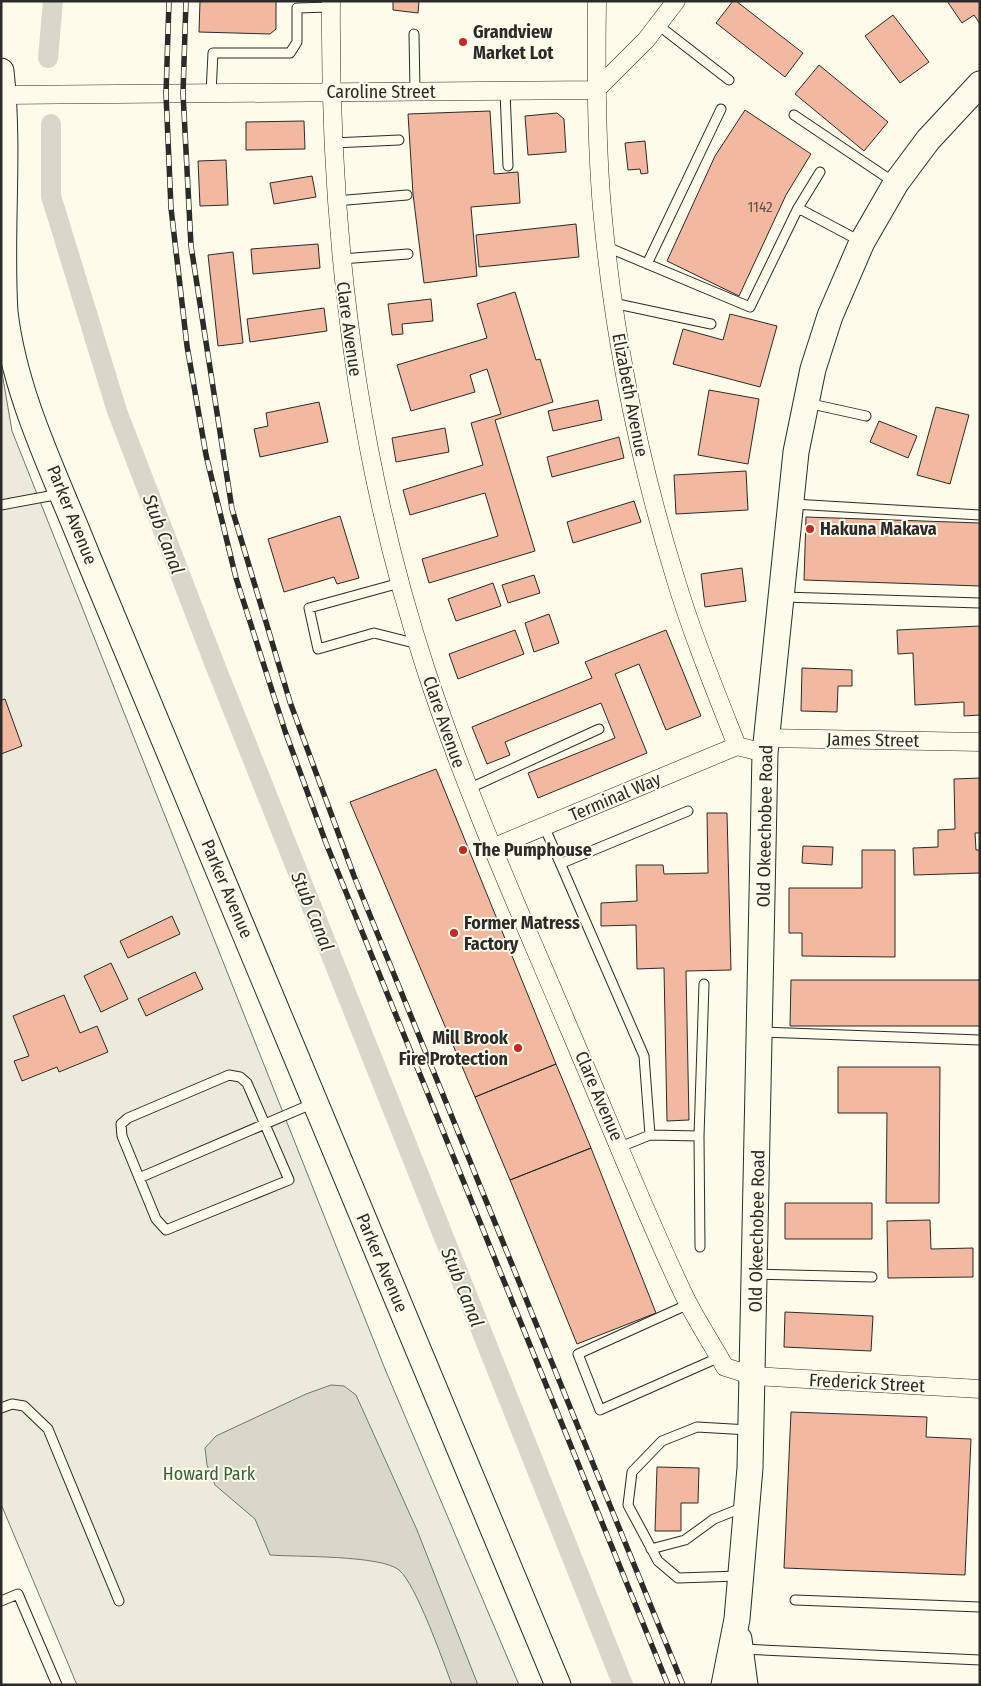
<svg xmlns="http://www.w3.org/2000/svg" width="981" height="1686" font-family="'Fira Sans Condensed',sans-serif">
	<rect width="100%" height="100%" fill="#fdfbea"/>
	<!-- green -->
	<path fill="#ecebdb" stroke="#74746e" d="M 1,367 L 12,431 L 385,1369 L 519,1685 L 77,1685 L 1,1504 Z"/>
	<!-- water -->
	<path fill="#d8d7c9" stroke="#74746e" d="M 331,1385 L 344,1386 L 356,1395 L 417,1530 L 478,1685 L 452,1685 C 443,1661 416,1584 399,1570 C 381,1555 296,1557 270,1555 L 255,1519 L 215,1485 L 207,1465 L 205,1448 L 216,1436 L 306,1394 Z"/>
	<g fill="none" stroke-linecap="round" stroke-linejoin="round">
		<!-- canal -->
		<path stroke="#d8d7c9" stroke-width="20" d="M 48,58 L 53,1
			M 51,124 L 51,196 L 117,411 L 215,665 L 623,1685"/>
	</g>
	<!-- building -->
	<path fill="#f2b8a0" stroke="#2b2b2b" d="M 200,1 L 276,1 L 276,29 L 270,34 L 199,32 Z
		M 393,1 L 419,1 L 418,13 L 393,10 Z
		M 733,1 L 736,1 L 803,53 L 785,77 L 716,23 Z
		M 947,1 L 980,1 L 980,24 L 974,15 L 962,23 Z
		M 893,15 L 929,62 L 900,83 L 865,36 Z
		M 819,65 L 888,122 L 864,151 L 795,94 Z
		M 745,110 L 811,154 L 786,195 L 739,296 L 667,261 L 715,156 Z
		M 490,111 L 494,174 L 518,172 L 520,203 L 471,207 L 477,276 L 424,283 L 413,194 L 408,114 Z
		M 557,113 L 564,119 L 566,152 L 528,155 L 525,116 Z
		M 304,121 L 305,149 L 246,150 L 246,122 Z
		M 645,141 L 648,173 L 641,174 L 640,169 L 628,170 L 625,143 Z
		M 226,160 L 228,205 L 200,206 L 198,161 Z
		M 312,176 L 316,197 L 274,204 L 270,183 Z
		M 576,224 L 579,257 L 479,267 L 476,235 Z
		M 318,244 L 320,268 L 253,274 L 251,249 Z
		M 233,252 L 243,343 L 218,346 L 208,255 Z
		M 515,292 L 536,360 L 540,359 L 553,402 L 495,420 L 535,551 L 429,583 L 422,559 L 498,536 L 485,493 L 410,515 L 403,490 L 483,465 L 471,423 L 501,414 L 487,369 L 470,375 L 475,392 L 411,411 L 397,365 L 487,338 L 477,304 Z
		M 431,299 L 433,321 L 402,324 L 403,334 L 392,335 L 388,304 Z
		M 324,308 L 327,331 L 250,342 L 247,319 Z
		M 730,314 L 777,326 L 760,387 L 673,364 L 683,329 L 723,340 Z
		M 709,390 L 759,399 L 748,464 L 698,455 Z
		M 598,400 L 602,420 L 553,431 L 548,411 Z
		M 319,402 L 328,442 L 260,457 L 254,429 L 268,426 L 266,413 Z
		M 936,407 L 969,415 L 950,484 L 917,475 Z
		M 879,421 L 917,436 L 908,458 L 870,442 Z
		M 445,428 L 449,452 L 396,462 L 392,438 Z
		M 619,437 L 624,458 L 552,477 L 547,457 Z
		M 746,471 L 748,510 L 676,514 L 674,475 Z
		M 634,501 L 641,522 L 573,543 L 567,522 Z
		M 340,516 L 359,578 L 337,584 L 334,577 L 284,592 L 268,539 Z
		M 806,517 L 980,523 L 980,586 L 804,580 Z
		M 742,568 L 746,601 L 705,607 L 701,574 Z
		M 534,575 L 540,593 L 508,603 L 502,585 Z
		M 493,583 L 501,606 L 456,621 L 448,599 Z
		M 549,614 L 559,643 L 534,652 L 525,623 Z
		M 980,626 L 980,715 L 964,716 L 964,702 L 915,705 L 913,653 L 898,654 L 897,630 Z
		M 515,630 L 524,654 L 458,679 L 449,654 Z
		M 666,630 L 701,716 L 666,730 L 639,664 L 615,674 L 647,753 L 538,798 L 528,773 L 615,738 L 601,703 L 505,742 L 510,755 L 487,764 L 472,727 L 592,678 L 585,662 Z
		M 802,668 L 852,670 L 852,686 L 838,686 L 837,712 L 801,711 Z
		M 5,699 L 22,746 L 1,754 L 1,700 Z
		M 436,769 L 556,1064 L 475,1097 L 350,802 Z
		M 980,778 L 980,833 L 975,833 L 976,850 L 980,850 L 980,873 L 914,875 L 913,848 L 938,847 L 938,830 L 955,829 L 954,779 Z
		M 707,813 L 727,813 L 731,970 L 686,971 L 689,1120 L 667,1121 L 664,968 L 637,969 L 636,925 L 601,926 L 601,903 L 637,901 L 636,865 L 663,865 L 664,874 L 708,873 Z
		M 803,846 L 833,847 L 832,865 L 802,863 Z
		M 862,850 L 895,850 L 895,957 L 802,956 L 802,933 L 789,933 L 789,888 L 862,888 Z
		M 172,916 L 180,934 L 128,958 L 120,941 Z
		M 111,963 L 128,999 L 101,1012 L 84,976 Z
		M 195,972 L 203,989 L 146,1016 L 138,999 Z
		M 791,980 L 980,980 L 980,1026 L 790,1026 Z
		M 64,995 L 80,1033 L 97,1026 L 108,1052 L 59,1072 L 57,1067 L 22,1081 L 14,1061 L 29,1056 L 13,1016 Z
		M 556,1064 L 591,1148 L 510,1180 L 475,1097 Z
		M 838,1067 L 940,1067 L 939,1203 L 886,1203 L 887,1113 L 838,1113 Z
		M 591,1148 L 656,1313 L 577,1344 L 510,1180 Z
		M 785,1203 L 872,1203 L 872,1239 L 785,1239 Z
		M 930,1220 L 931,1249 L 973,1248 L 973,1277 L 888,1278 L 887,1221 Z
		M 785,1312 L 873,1316 L 871,1351 L 784,1347 Z
		M 791,1412 L 927,1417 L 926,1437 L 971,1439 L 965,1575 L 784,1568 Z
		M 657,1467 L 699,1468 L 698,1503 L 681,1503 L 681,1531 L 655,1531 Z"/>
	<g fill="none" stroke-linecap="round" stroke-linejoin="round">
		<defs>
			<path id="lane" d="M 658,25 L 729,80
				M 414,34 L 415,91
				M 505,91 L 508,166
				M 211,93 L 213,53 L 290,53 L 297,42 L 297,8 L 330,7
				M 794,115 L 895,183
				M 333,143 L 399,140
				M 820,172 L 798,208 L 860,241
				M 335,201 L 407,195
				M 607,247 L 750,307 L 798,208
				M 341,259 L 408,254
				M 647,264 L 721,109
				M 613,303 L 711,324
				M 807,403 L 866,416
				M 793,504 L 980,515
				M 1,505 L 60,494
				M 400,583 L 309,608 L 318,649 L 374,633 L 418,644
				M 783,597 L 980,603
				M 468,789 L 599,729
				M 544,826 L 644,1056 L 650,1135 L 620,1147
				M 562,863 L 688,811
				M 760,1032 L 980,1040
				M 229,1075 L 240,1077 L 247,1083 L 289,1180 L 166,1230 L 156,1219 L 122,1136 L 121,1124 L 128,1118 Z
				M 650,1135 L 699,1136 L 700,1247
				M 699,1136 L 704,984
				M 139,1178 L 314,1103
				M 756,1274 L 872,1277
				M 689,1304 L 578,1354 L 600,1410 L 720,1357
				M 1,1408 L 12,1404 L 24,1406 L 48,1429 L 119,1601
				M 651,1549 L 685,1540 L 714,1519 L 744,1507
				M 739,1576 L 678,1578 L 658,1561 L 628,1505 L 632,1472 L 662,1441 L 697,1427 L 749,1430
				M 795,1600 L 980,1607
				M 1,1601 L 18,1594 L 57,1685
				M 743,1649 L 980,1660"/>
			<path id="street" d="M 331,1 C 329,228 355,454 426,670 C 466,792 518,908 568,1026 C 606,1114 641,1204 682,1291 C 694,1317 711,1342 725,1367 L 754,1376 L 980,1389
				M 597,1 C 596,70 596,139 602,208 C 613,333 638,457 675,577 C 692,634 715,690 737,746 L 765,753
				M 4,95 L 596,90 L 646,40 L 676,1
				M 766,738 L 980,742
				M 492,848 L 737,746"/>
			<path id="secondary" d="M 1,71 C 10,151 0,232 5,312 C 15,397 56,476 87,555 L 558,1685
				M 739,1639 L 745,1685
				M 724,1685 L 737,1619 L 750,1468 L 765,753 L 796,452 L 813,369 L 830,316 L 862,242 L 896,183 L 928,140 L 980,84"/>
		</defs>
		<!-- lane casing -->
		<use href="#lane" stroke="#2b2b2b" stroke-width="11"/>
		<!-- street casing -->
		<use href="#street" stroke="#2b2b2b" stroke-width="19"/>
		<!-- secondary casing -->
		<use href="#secondary" stroke="#2b2b2b" stroke-width="27"/>
		<!-- lane -->
		<use href="#lane" stroke="#fdfbea" stroke-width="9"/>
		<!-- street -->
		<use href="#street" stroke="#fdfbea" stroke-width="18"/>
		<!-- secondary -->
		<use href="#secondary" stroke="#fdfbea" stroke-width="25"/>
		<defs>
			<path id="rail" d="M 169,1 L 166,94 L 171,208 L 187,346 L 206,455 L 236,578 L 285,731 L 326,843 L 668,1685
				M 186,1 L 183,93 L 191,246 L 232,509 L 290,702 L 354,876 L 683,1685"/>
		</defs>
		<!-- rail casing -->
		<use href="#rail" stroke="#2b2b2b" stroke-width="5.5"/>
		<!-- rail -->
		<use href="#rail" stroke="#fdfbea" stroke-width="4" stroke-dasharray="11" stroke-linecap="butt"/>
	</g>
	<!-- markers -->
	<g fill="#c62828" stroke="#fdfbea" stroke-width="2">
		<circle cx="463" cy="42" r="5"/>
		<circle cx="810" cy="529" r="5"/>
		<circle cx="463" cy="850" r="5"/>
		<circle cx="454" cy="933" r="5"/>
		<circle cx="518" cy="1048" r="5"/>
	</g>
	<g text-anchor="middle" stroke-width="4" stroke-linejoin="round" paint-order="stroke">
		<!-- number labels -->
		<g font-size="15" fill="#5d4e48">
			<text x="760" y="212">1142</text>
		</g>
		<!-- poi labels -->
		<g font-size="18" font-weight="bold" fill="#2b2b2b" stroke="#fdfbea" text-anchor="start">
			<text x="473" y="38">Grandview<tspan x="473" dy="21">Market Lot</tspan></text>
			<text x="820" y="535">Hakuna Makava</text>
			<text x="473" y="856">The Pumphouse</text>
			<text x="464" y="929">Former Matress<tspan x="464" dy="21">Factory</tspan></text>
			<text x="508" y="1044" text-anchor="end">Mill Brook<tspan x="508" dy="21">Fire Protection</tspan></text>
		</g>
		<!-- street labels -->
		<g font-size="18" fill="#2b2b2b" stroke="#fdfbea">
			<text x="381" y="98">Caroline Street</text>
			<text transform="translate(349 329) rotate(82)" y="6">Clare Avenue</text>
			<text transform="translate(630 395) rotate(79)" y="6">Elizabeth Avenue</text>
			<text transform="translate(72 515) rotate(68)" y="6">Parker Avenue</text>
			<text transform="translate(444 722) rotate(71)" y="6">Clare Avenue</text>
			<text transform="translate(873 740) rotate(1)" y="6">James Street</text>
			<text transform="translate(615 797) rotate(-23)" y="6">Terminal Way</text>
			<text transform="translate(765 826) rotate(-89)" y="6">Old Okeechobee Road</text>
			<text transform="translate(227 889) rotate(67)" y="6">Parker Avenue</text>
			<text transform="translate(599 1096) rotate(67)" y="6">Clare Avenue</text>
			<text transform="translate(757 1231) rotate(-89)" y="6">Old Okeechobee Road</text>
			<text transform="translate(382 1263) rotate(67)" y="6">Parker Avenue</text>
			<text transform="translate(867 1383) rotate(3)" y="6">Frederick Street</text>
		</g>
		<!-- park labels -->
		<g font-size="18" fill="#34623c" stroke="#fdfbea">
			<text x="209" y="1480">Howard Park</text>
		</g>
		<!-- water labels -->
		<g font-size="19" font-style="italic" fill="#2b2b2b" stroke="#fdfbea">
			<text transform="translate(164 534) rotate(69)" y="7">Stub Canal</text>
			<text transform="translate(313 911) rotate(68)" y="7">Stub Canal</text>
			<text transform="translate(463 1287) rotate(68)" y="7">Stub Canal</text>
		</g>
	</g>
	<!-- border -->
	<rect width="981" height="1686" fill="none" stroke="#2b2b2b" stroke-width="5"/>
</svg>
